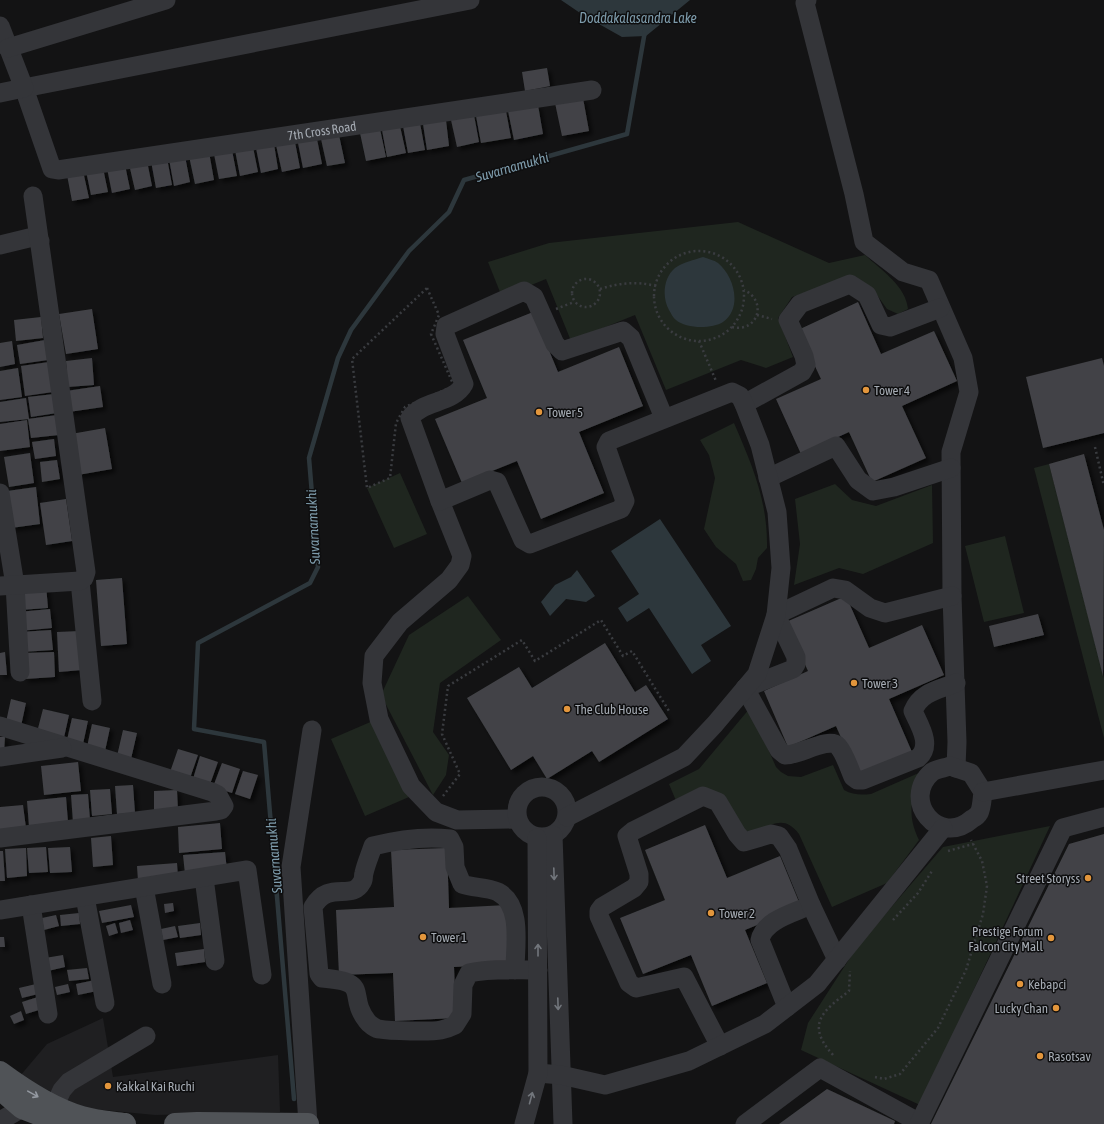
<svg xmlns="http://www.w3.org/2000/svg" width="1104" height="1124" font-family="'Asap Condensed',sans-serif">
	<defs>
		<filter id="shadow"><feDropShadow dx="3.5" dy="3.5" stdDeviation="2" flood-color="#0009"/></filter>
	</defs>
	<rect width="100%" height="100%" fill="#131314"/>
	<!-- built -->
	<path fill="#1f1f21" d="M 103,1018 L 113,1077 L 278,1055 L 280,1112 L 155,1115 L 83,1108 L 20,1076 L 47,1044 Z"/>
	<!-- green -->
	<path fill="#1f261f" d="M 738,222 L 829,263 L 865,255 C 881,270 906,286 908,309 L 898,314 L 887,309 L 872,288 L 855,276 L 792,297 L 778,318 L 793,357 L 766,368 L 741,360 L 666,390 L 635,315 L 571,341 L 546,279 L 502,297 L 488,262 L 549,243 Z
		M 734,423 C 752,465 768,501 767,548 L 758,558 L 756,569 L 751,580 L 743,581 L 736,564 L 716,547 L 704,529 L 715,478 L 709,455 L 700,440 Z
		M 1049,464 L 1104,678 L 1104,738 L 1034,468 Z
		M 400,473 L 427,534 L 394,548 L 367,488 Z
		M 835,484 L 852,500 L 876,506 L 932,485 L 933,543 L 863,574 L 839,568 L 794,585 L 800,544 L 795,499 Z
		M 1005,536 L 1024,613 L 984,622 L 965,546 Z
		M 468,596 L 501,640 L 440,683 L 433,732 L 449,755 L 446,775 L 433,795 L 381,695 L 409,635 Z
		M 750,708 L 776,767 L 781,772 L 788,776 L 801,777 L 833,765 L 844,790 C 853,795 861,795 871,794 L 921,772 C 912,799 906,813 919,840 L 887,883 L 832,907 L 799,834 C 780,809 766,834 745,831 L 725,804 L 677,803 L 669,784 L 699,769 Z
		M 375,720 L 409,797 L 365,816 L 331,739 Z
		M 1050,826 L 920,1105 L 801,1050 L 808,1023 L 857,947 L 943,847 Z"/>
	<!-- water -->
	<path fill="#2d373c" d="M 561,0 L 690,0 L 646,36 L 622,37 L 583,15 Z
		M 703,257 C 708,259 714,260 718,263 C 734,276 743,308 723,322 C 712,329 686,329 676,320 C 673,318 671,313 669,310 C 662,298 663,278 675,268 C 683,262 694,260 703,257 Z
		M 660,519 L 731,626 L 701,645 L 711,661 L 692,674 L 649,608 L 627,622 L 618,608 L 639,594 L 611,551 Z
		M 577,570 L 595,596 L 586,602 L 566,599 L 550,616 L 541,602 L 555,585 L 571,577 Z"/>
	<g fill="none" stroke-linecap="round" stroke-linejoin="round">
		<!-- stream -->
		<path stroke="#2d373c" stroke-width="4.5" d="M 294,1099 L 264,742 L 194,729 L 198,643 L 310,583 L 318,567 L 309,458 L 338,358 L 351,330 L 409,251 L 449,212 L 464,180 L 627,134 L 645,31"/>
	</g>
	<!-- building -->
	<path fill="#424347" filter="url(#shadow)" d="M 547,68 L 550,86 L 525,91 L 522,72 Z
		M 583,98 L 589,131 L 562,136 L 555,103 Z
		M 538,105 L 543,134 L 514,140 L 508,111 Z
		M 506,111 L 511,138 L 481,143 L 476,116 Z
		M 474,115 L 479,142 L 457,147 L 451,120 Z
		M 446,120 L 449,146 L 427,150 L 423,124 Z
		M 420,123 L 425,150 L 408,153 L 403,126 Z
		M 400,126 L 406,153 L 387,157 L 382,130 Z
		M 380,129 L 386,157 L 366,161 L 360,133 Z
		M 339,135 L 345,163 L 327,166 L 321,139 Z
		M 317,139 L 322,164 L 303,168 L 298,143 Z
		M 295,142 L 300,168 L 282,172 L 276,145 Z
		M 274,144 L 278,169 L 261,173 L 256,148 Z
		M 253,147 L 258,172 L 240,176 L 235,150 Z
		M 232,150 L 237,176 L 219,179 L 214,154 Z
		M 209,152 L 214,180 L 195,184 L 189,156 Z
		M 185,156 L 190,182 L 174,186 L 169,159 Z
		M 167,158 L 172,185 L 156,188 L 151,161 Z
		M 147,161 L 152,186 L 135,190 L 129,164 Z
		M 125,165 L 130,189 L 112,193 L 107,168 Z
		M 103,168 L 108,192 L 91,195 L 86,171 Z
		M 83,171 L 89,198 L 72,201 L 67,175 Z
		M 858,302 L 881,354 L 934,331 L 957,381 L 902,406 L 926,458 L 872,482 L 849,432 L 801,454 L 776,399 L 821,379 L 798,330 Z
		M 92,309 L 98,349 L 66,354 L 59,314 Z
		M 533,312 L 558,372 L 619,347 L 643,406 L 579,432 L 604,493 L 541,519 L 517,461 L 462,483 L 435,419 L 487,398 L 463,340 Z
		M 41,317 L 43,338 L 16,341 L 14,320 Z
		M 45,340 L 48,360 L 20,364 L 17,345 Z
		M 12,341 L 15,364 L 0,367 L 0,343 Z
		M 92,358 L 94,385 L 68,387 L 66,361 Z
		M 1102,358 L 1104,366 L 1104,433 L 1043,448 L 1026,377 Z
		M 49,362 L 53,392 L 25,396 L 21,366 Z
		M 18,368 L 22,397 L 0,400 L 0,371 Z
		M 100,386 L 103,407 L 69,412 L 66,391 Z
		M 54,394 L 57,413 L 31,417 L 28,397 Z
		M 26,398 L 29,419 L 0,422 L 0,402 Z
		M 57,415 L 59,435 L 31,438 L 28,419 Z
		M 27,420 L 30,447 L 0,451 L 0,424 Z
		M 105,428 L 112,469 L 78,475 L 71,434 Z
		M 54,439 L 56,456 L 35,459 L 32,442 Z
		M 30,453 L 34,483 L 9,487 L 4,457 Z
		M 1084,454 L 1104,530 L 1103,676 L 1049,464 Z
		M 57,460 L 60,479 L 42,482 L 40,462 Z
		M 36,487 L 40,524 L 11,528 L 7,491 Z
		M 66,499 L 72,541 L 46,545 L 40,503 Z
		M 122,578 L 127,644 L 101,646 L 96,580 Z
		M 46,585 L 48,608 L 20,610 L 18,587 Z
		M 846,596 L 869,648 L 922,625 L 944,675 L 889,699 L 912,752 L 858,776 L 836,726 L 788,747 L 764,691 L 808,671 L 786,622 Z
		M 50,609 L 52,628 L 19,631 L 18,612 Z
		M 1038,614 L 1044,635 L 994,647 L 989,626 Z
		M 51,630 L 53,650 L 22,652 L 20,632 Z
		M 80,631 L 82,670 L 59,672 L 57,632 Z
		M 605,643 L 635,692 L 646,685 L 668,719 L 599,762 L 592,751 L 547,779 L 533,756 L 511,770 L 467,698 L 519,667 L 532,688 Z
		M 5,652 L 7,675 L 0,675 L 0,653 Z
		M 54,652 L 55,677 L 25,679 L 24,653 Z
		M 11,699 L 26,703 L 21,726 L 6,722 Z
		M 43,709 L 69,715 L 63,742 L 36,736 Z
		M 72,718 L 88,721 L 83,744 L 67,740 Z
		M 92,724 L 110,728 L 105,751 L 87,747 Z
		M 123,730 L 137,733 L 131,759 L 117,756 Z
		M 0,737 L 5,737 L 4,753 L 0,753 Z
		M 178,749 L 198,755 L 189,781 L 169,775 Z
		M 200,756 L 218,762 L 209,787 L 192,782 Z
		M 78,762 L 81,791 L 44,795 L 41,766 Z
		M 222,763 L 240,769 L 232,793 L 213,787 Z
		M 243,771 L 258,775 L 250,799 L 235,794 Z
		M 133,785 L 135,813 L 117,814 L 115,786 Z
		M 110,789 L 112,814 L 92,816 L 90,790 Z
		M 177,790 L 178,811 L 154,811 L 154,791 Z
		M 88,794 L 90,820 L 73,822 L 71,795 Z
		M 66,797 L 68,822 L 29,826 L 27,801 Z
		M 23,805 L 26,828 L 0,831 L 0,807 Z
		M 220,823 L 222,849 L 179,853 L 178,827 Z
		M 705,825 L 727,878 L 780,856 L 801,907 L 745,930 L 767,983 L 712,1006 L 691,955 L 643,974 L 620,918 L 665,900 L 645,850 Z
		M 1104,834 L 1104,1124 L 931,1124 L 1069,844 Z
		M 111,836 L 113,865 L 93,867 L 91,838 Z
		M 46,847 L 48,872 L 29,873 L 27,848 Z
		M 70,847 L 72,872 L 50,873 L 48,848 Z
		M 26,848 L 27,876 L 7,878 L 5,849 Z
		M 447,848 L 449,908 L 507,905 L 509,964 L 454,967 L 456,1018 L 395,1021 L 393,973 L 339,975 L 336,910 L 394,907 L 391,850 Z
		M 0,851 L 3,851 L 5,881 L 0,881 Z
		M 225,852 L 227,870 L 185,874 L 183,855 Z
		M 177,863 L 178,878 L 138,881 L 137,866 Z
		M 173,903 L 174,911 L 165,913 L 164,904 Z
		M 131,905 L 134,917 L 102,923 L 99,911 Z
		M 79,913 L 80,924 L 61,926 L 60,915 Z
		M 56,915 L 59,926 L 44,930 L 42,918 Z
		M 130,920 L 133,930 L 121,933 L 119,923 Z
		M 115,923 L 118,933 L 109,936 L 106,926 Z
		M 200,923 L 201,935 L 180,938 L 178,926 Z
		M 175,926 L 178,937 L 163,940 L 161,929 Z
		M 0,937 L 4,937 L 5,947 L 0,947 Z
		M 204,949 L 205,962 L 177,966 L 175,953 Z
		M 63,955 L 65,967 L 48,971 L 45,958 Z
		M 87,968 L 89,979 L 69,981 L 67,970 Z
		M 95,980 L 97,991 L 78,995 L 76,984 Z
		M 36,984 L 38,994 L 22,998 L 19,988 Z
		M 68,984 L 70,992 L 57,995 L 55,987 Z
		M 38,997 L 42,1009 L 26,1014 L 22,1002 Z
		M 21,1011 L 24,1020 L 14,1024 L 10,1016 Z
		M 827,1089 L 895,1121 L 894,1124 L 779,1124 Z"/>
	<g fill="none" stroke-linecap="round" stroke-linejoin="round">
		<!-- path -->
		<path stroke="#3a3c40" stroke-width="2.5" stroke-dasharray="2 3" stroke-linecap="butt" d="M654 296a45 45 0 1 1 90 0a45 45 0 1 1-90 0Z
			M572 293a14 14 0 1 1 28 0a14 14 0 1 1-28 0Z
			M 427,288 L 439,315 L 431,334 L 454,386 L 405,407 L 396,423 L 390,478 L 367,488 L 352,359 Z
			M 600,289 C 619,283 636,281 656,286
			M 556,309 L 574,302
			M 757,315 L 772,319
			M 732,327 C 758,333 768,301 744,290
			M 699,341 L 716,381
			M 1095,447 L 1104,486
			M 443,796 L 460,774 L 442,734 L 448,686 L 522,640 L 535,661 L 601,620 L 623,656 L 632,651 L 669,711
			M 948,851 L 973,844
			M 893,920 L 918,893 L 932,871
			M 833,1055 C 805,1024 823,1011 849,991 L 850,971
			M 875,1077 L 884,1079 L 900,1074 L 938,1028 L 966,970 L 983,914 L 987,886 L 982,861 L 971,840"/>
		<!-- minor -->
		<g stroke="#343539" stroke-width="19">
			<path id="s1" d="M 470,0 L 24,88 L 52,169 L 58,170 L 592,90"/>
			<path d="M 807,0 L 805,3 L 854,194 L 864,242 L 903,272 L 929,280 L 963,358 L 969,392 L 951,452 L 952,596 L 957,742 L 956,768"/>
			<path d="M 0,26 L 24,88 L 0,93"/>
			<path d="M 8,48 L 166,0"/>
			<path d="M 0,245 L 33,237 L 40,241"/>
			<path d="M 744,404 L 802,372 L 806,365 L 804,356 L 788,320 L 800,304 L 850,284 L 867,295 L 881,325 L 890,327 L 940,308"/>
			<path d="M 768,478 L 836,446 L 858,480 L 873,491 L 894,487 L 951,468"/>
			<path d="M 0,493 L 15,585 L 20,672"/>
			<path d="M 440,501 L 462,556 L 460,565 L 449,580 L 400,622 L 374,656 L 372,683 L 379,719 L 411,786 L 436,812 L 457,820 L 517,819"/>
			<path d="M 80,581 L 92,701"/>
			<path d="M 0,586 L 80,581 L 84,578 L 86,572 L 33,196"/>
			<path d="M 952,596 L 885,613 L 870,608 L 845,590 L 833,588 L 776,615 L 796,657 L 796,664 L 793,669 L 745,688 L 779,750 L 785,755 C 798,756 829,736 838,746 C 845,754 849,768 853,777 L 857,780 L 863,780 L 918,758 C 933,745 919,725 913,711 C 921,692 938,690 956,683"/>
			<path d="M 0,726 L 212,792 L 218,795 L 224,806 L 221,810 L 216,811 L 0,838"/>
			<path d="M 0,757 L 62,748"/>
			<path d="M 950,766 L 971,773 L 983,792 C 982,798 982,808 979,813 C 978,815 974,818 972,819 C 939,848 900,800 932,772 C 937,769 945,768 950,766 Z"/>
			<circle cx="542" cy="812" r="25"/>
			<path d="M 983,792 L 1104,770"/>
			<path d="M 567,817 L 684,757 L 715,724 L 757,674 L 776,615 L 781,568 L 777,512 L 760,445 L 744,404 L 740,396 L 732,392 L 609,441 L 606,447 L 625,501 L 621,509 L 530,544 L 523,540 L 497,482 L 490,480 L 440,501 L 410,418 C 423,400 453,404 464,384 L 445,334 L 446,326 L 524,291 L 534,297 L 555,344 L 562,351 L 623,331 L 631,338 L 664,418"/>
			<path d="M 553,835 L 563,1124"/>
			<path d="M 204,878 L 215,961"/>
			<path d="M 144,887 L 162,984"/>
			<path d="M 85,897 L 105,1003"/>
			<path d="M 31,905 L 48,1014"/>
			<path d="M 0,910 L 247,870 L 262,975"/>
			<path d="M 515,970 C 515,947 523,905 498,892 C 486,887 473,888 462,884 L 455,867 L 454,847 L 450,839 C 425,836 397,840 373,846 C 370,855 366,864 364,873 C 363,876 364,880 362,882 C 352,902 329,879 313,907 L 319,974 L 322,978 C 373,982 346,994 367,1021 C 369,1024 376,1029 379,1029 C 390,1031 431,1032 441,1030 C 446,1029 451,1027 455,1025 L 462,1014 L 463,985 L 469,973 C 492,968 515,970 538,970"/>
			<path d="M 787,1007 L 760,940 C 764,920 794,913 811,905"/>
			<path d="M 720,1046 L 684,977 L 636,988 L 629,983 L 599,916 L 599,911 L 602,907 L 634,888 L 639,882 L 639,874 L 627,836 L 633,831 L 703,796 L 718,802 L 737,834 L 744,842 L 771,834 L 779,836 L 788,849 L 811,905 L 837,960"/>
			<path d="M 538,1073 L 561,1075 L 605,1085 L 689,1061 L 765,1024 L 817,984 L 943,828"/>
			<path d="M 55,1105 L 62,1090 L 69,1082 L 146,1036"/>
			<path d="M 0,1121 L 22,1108"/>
			<path d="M 308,1124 L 291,867 L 312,730"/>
			<path d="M 524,1124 L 538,1073 L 537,838"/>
			<path d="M 745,1124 L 820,1068 L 920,1123"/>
			<path d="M 919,1124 L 1063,828 L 1104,817"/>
		</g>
		<!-- major -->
		<path stroke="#505357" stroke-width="22" d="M 0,1072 C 23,1089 54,1109 82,1117 C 96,1121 111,1122 125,1124
			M 0,1089 L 22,1108 L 48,1118 L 65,1121
			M 175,1124 L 197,1123 L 308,1124"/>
	</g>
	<!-- one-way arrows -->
	<defs><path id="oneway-shaft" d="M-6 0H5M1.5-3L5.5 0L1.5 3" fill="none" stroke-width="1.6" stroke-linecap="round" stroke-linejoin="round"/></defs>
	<g stroke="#72767c">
		<use href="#oneway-shaft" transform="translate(554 874) rotate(88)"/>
		<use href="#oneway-shaft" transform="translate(538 950) rotate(-90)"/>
		<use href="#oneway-shaft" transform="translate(558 1004) rotate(88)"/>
		<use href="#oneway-shaft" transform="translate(531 1098) rotate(-75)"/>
	</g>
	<use stroke="#9499a1" href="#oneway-shaft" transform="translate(33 1094) rotate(29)"/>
	<!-- markers -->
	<g fill="#e3963c" stroke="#0e0e0f" stroke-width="1.5">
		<circle cx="866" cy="390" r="4"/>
		<circle cx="539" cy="412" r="4"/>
		<circle cx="854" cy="683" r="4"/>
		<circle cx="567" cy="709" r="4"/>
		<circle cx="1088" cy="878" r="4"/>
		<circle cx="711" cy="913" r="4"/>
		<circle cx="423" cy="937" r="4"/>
		<circle cx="1051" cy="938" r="4"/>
		<circle cx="1020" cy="984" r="4"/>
		<circle cx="1056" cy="1008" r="4"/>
		<circle cx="1040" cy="1056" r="4"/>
		<circle cx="108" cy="1086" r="4"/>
	</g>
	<g text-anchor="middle" stroke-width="3" stroke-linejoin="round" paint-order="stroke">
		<!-- street labels -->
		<g font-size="13" fill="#a5abb3" stroke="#0e0e0f">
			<text dy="5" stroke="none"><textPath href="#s1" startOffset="813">7th Cross Road</textPath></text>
		</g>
		<!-- poi labels -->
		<g font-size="13" fill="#a5abb3" stroke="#0e0e0f" text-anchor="start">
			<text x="874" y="395">Tower 4</text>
			<text x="547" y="417">Tower 5</text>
			<text x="862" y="688">Tower 3</text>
			<text x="575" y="714">The Club House</text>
			<text x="1080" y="883" text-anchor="end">Street Storyss</text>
			<text x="719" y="918">Tower 2</text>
			<text x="1043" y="936" text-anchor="end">Prestige Forum<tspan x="1043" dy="15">Falcon City Mall</tspan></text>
			<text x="431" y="942">Tower 1</text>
			<text x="1028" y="989">Kebapci</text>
			<text x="1048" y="1013" text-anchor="end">Lucky Chan</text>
			<text x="1048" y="1061">Rasotsav</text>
			<text x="116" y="1091">Kakkal Kai Ruchi</text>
		</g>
		<!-- water labels -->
		<g font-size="14" font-style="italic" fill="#7e9cac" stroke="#0e0e0f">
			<text x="638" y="23">Doddakalasandra Lake</text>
			<text transform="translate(512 167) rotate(-16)" y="5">Suvarnamukhi</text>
			<text transform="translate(313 527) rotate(-93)" y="5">Suvarnamukhi</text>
			<text transform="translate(274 856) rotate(-95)" y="5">Suvarnamukhi</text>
		</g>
	</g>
</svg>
